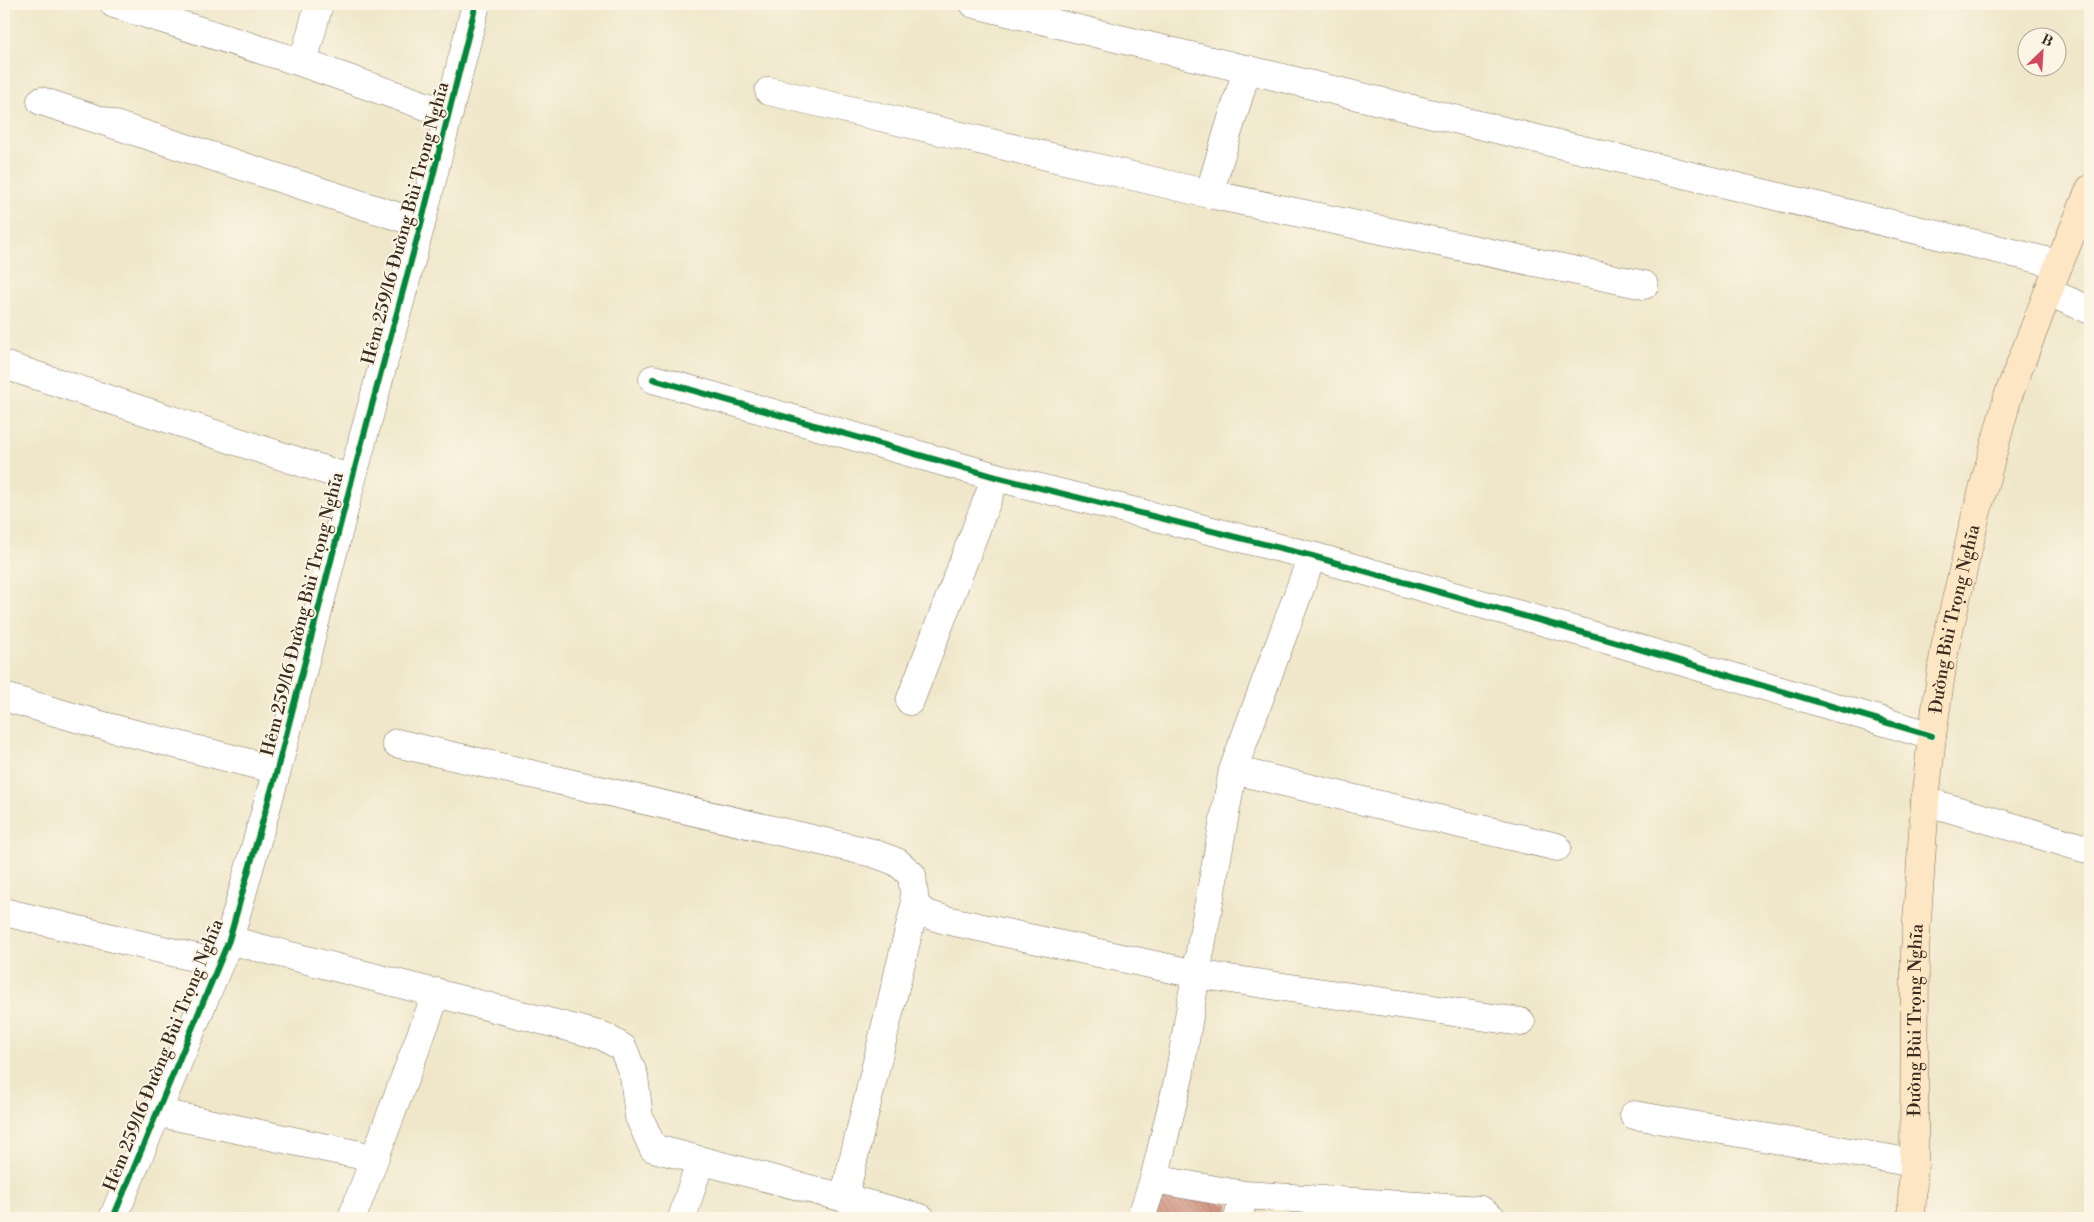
<svg xmlns="http://www.w3.org/2000/svg" width="2094" height="1222" font-family="'Libre Bodoni',serif">
	<defs>
		<pattern id="building-back-hatch" width="6" height="6" patternUnits="userSpaceOnUse" patternTransform="scale(1.25)"><rect width="6" height="6" fill="#d49885"/><path d="M-1 5l2 2M0 0l6 6M5-1l2 2" fill="none" stroke="#ad7c6c"/></pattern>
	</defs>
	<rect width="100%" height="100%" fill="#fcf5e5"/>
	<filter id="ink" filterUnits="userSpaceOnUse"><feTurbulence type="fractalNoise" baseFrequency=".02" numOctaves="2"/><feDisplacementMap in="SourceGraphic" scale="10" xChannelSelector="R" yChannelSelector="G"/><feConvolveMatrix kernelMatrix="1 2 1 2 8 2 1 2 1" color-interpolation-filters="sRGB"/></filter>
	<filter id="wash" filterUnits="userSpaceOnUse"><feTurbulence type="fractalNoise" baseFrequency=".0096" numOctaves="4" result="noise"/><feDisplacementMap in="SourceGraphic" scale="20" xChannelSelector="R" yChannelSelector="G"/><feGaussianBlur stdDeviation="1.12" result="paint"/><feColorMatrix in="noise" values="0 0 0 0 0 0 0 0 0 0 0 0 0 0 0 0 0 1.4 0 .05"/><feComposite in="paint" operator="in"/></filter>
	<g filter="url(#wash)">
		<rect width="100%" height="100%" fill="#f0e7ca"/>
		<g id="blocks">
			<!-- building -->
			<path fill="url(#building-back-hatch)" d="M 1162,1192 L 1230,1204 L 1227,1218 L 1153,1218 Z"/>
		</g>
	</g>
	<g filter="url(#ink)">
		<use href="#blocks" fill-opacity="0" stroke="#7a6c5a" stroke-width="1"/>
		<g fill="none" stroke-linecap="round" stroke-linejoin="round">
			<defs>
				<path id="street" d="M 114,4 L 303,63 L 449,114
					M 974,4 L 2059,264
					M 303,63 L 319,4
					M 769,91 L 1209,194 L 1644,285
					M 41,101 L 421,224
					M 1209,194 L 1247,69
					M 2048,292 L 2090,310
					M 4,365 L 352,479
					M 653,379 L 996,477 L 1312,556 L 1626,645 L 1932,736
					M 4,697 L 104,726 L 277,770
					M 910,701 L 996,477
					M 396,743 L 873,853 L 897,862 L 912,875 L 915,905 L 926,914 L 946,920 L 1196,974 L 1521,1022
					M 1233,770 L 1557,847
					M 1925,801 L 2090,850
					M 4,912 L 218,963
					M 229,940 L 603,1036 L 623,1048 L 634,1076 L 639,1117 L 653,1148 L 921,1218
					M 156,1112 L 374,1158
					M 1634,1115 L 1914,1163
					M 1154,1179 L 1244,1195 L 1481,1210 L 1492,1218
					M 844,1198 L 915,905
					M 113,1218 L 229,940 L 277,770 L 352,479 L 421,224 L 476,4
					M 352,1218 L 437,992
					M 682,1218 L 700,1161
					M 1141,1218 L 1154,1179 L 1179,1077 L 1196,974 L 1233,770 L 1312,556
					M 1238,1218 L 1244,1195"/>
				<g id="secondary">
					<path id="s1" d="M 1911,1218 L 1914,1163 L 1915,950 L 1925,801 L 1932,736 L 1945,647 L 1975,519 L 2008,396 L 2059,264 L 2090,189"/>
				</g>
			</defs>
			<!-- street casing -->
			<use href="#street" stroke="#7a6c5a" stroke-width="29"/>
			<!-- secondary casing -->
			<use href="#secondary" stroke="#7a6c5a" stroke-width="29"/>
			<!-- street -->
			<use href="#street" stroke="#fff" stroke-width="28"/>
			<!-- secondary -->
			<use href="#secondary" stroke="#fce6c4" stroke-width="28"/>
			<defs>
				<path id="cycleway" d="M 653,379 L 996,477 L 1312,556 L 1626,645 L 1932,736
					M 113,1218 L 229,940 L 277,770 L 352,479 L 421,224 L 476,4"/>
			</defs>
			<!-- cycleway casing -->
			<use href="#cycleway" stroke="#fcf5e5" stroke-width="9"/>
			<!-- cycleway -->
			<use href="#cycleway" stroke="#00873e" stroke-width="6"/>
		</g>
	</g>
	<g text-anchor="middle" stroke-width="4" stroke-linejoin="round" paint-order="stroke">
		<!-- street labels -->
		<g font-size="18" fill="#3b2a1e" stroke="#fcf5e5">
			<text transform="translate(405 223) rotate(-75)" y="6">Hẻm 259/16 Đường Bùi Trọng Nghĩa</text>
			<text transform="translate(302 614) rotate(-76)" y="6">Hẻm 259/16 Đường Bùi Trọng Nghĩa</text>
			<text dy="6" stroke="none"><textPath href="#s1" startOffset="602">Đường Bùi Trọng Nghĩa</textPath></text>
			<text dy="6" stroke="none"><textPath href="#s1" startOffset="198">Đường Bùi Trọng Nghĩa</textPath></text>
			<text transform="translate(163 1055) rotate(-68)" y="6">Hẻm 259/16 Đường Bùi Trọng Nghĩa</text>
		</g>
	</g>
	<!-- margin -->
	<rect width="2094" height="1222" fill="none" stroke="#fcf5e5" stroke-width="20"/>
	<!-- north arrow -->
	<g transform="translate(2042 52) rotate(25)"><circle r="24" fill="#fcf5e5" stroke="#afa495"/>
	<path d="M0-4L9 19L0 12L-9 19Z" fill="#d1495b"/>
	<text y="-8" font-size="14" font-weight="bold" text-anchor="middle" fill="#3b2a1e">B</text>
	</g>
</svg>
